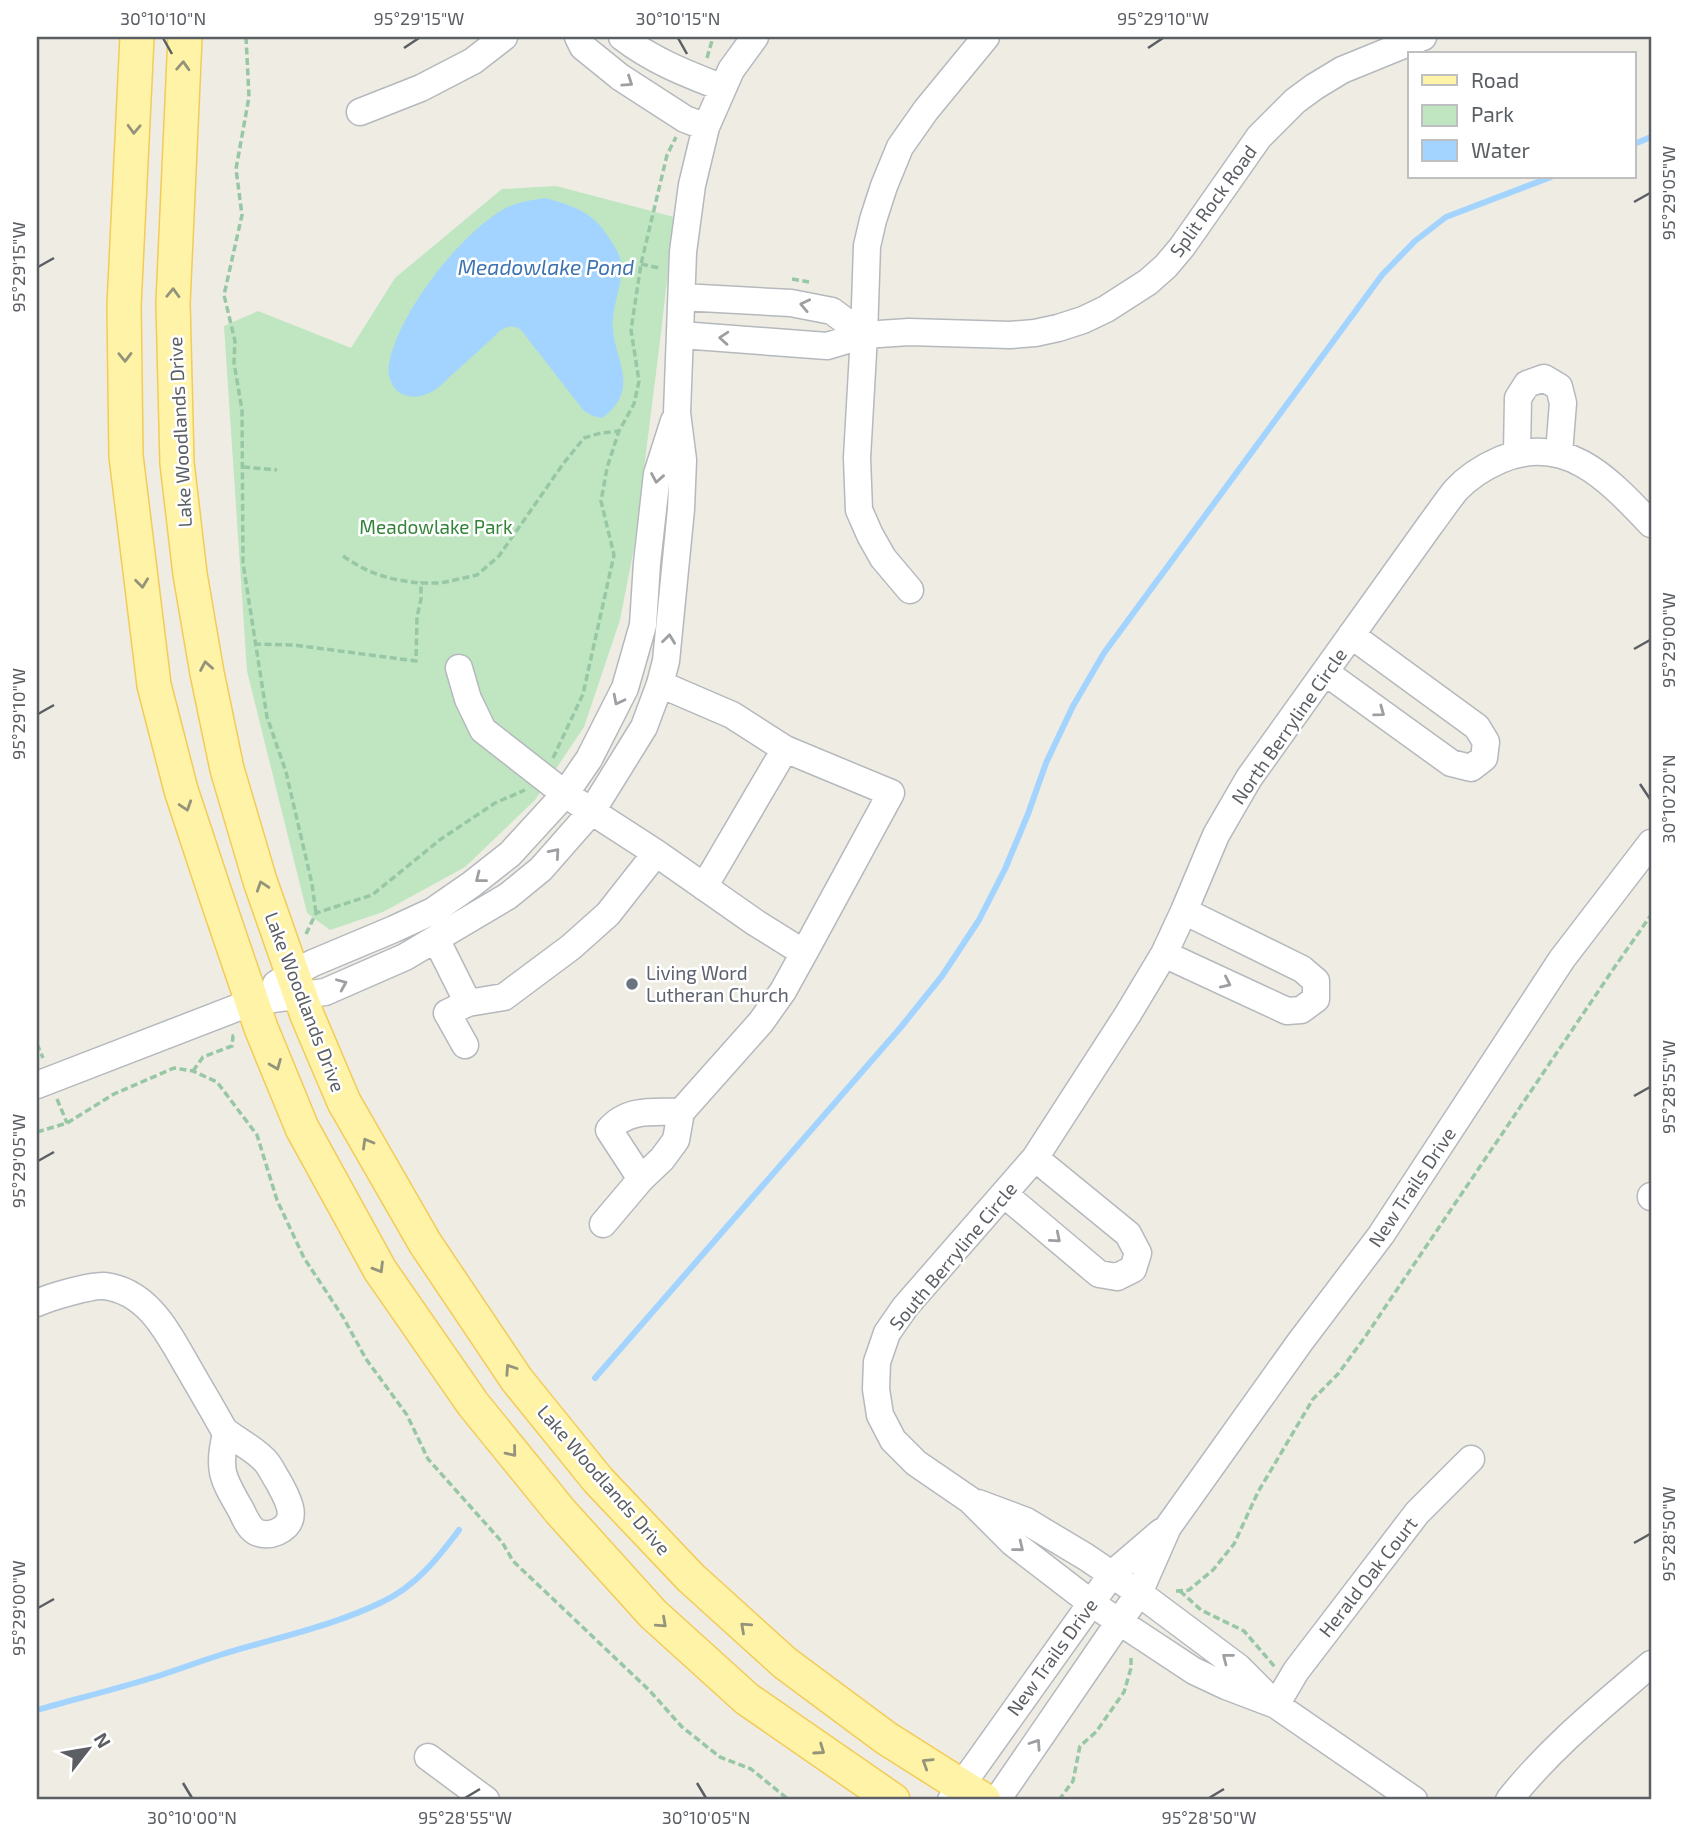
<svg xmlns="http://www.w3.org/2000/svg" width="1688" height="1837" font-family="'Exo 2',sans-serif">
	<rect width="100%" height="100%" fill="#eeece3"/>
	<!-- green -->
	<path fill="#bfe6c0" d="M 556,186 L 674,217 L 661,333 L 634,548 L 620,620 L 584,727 L 535,800 L 465,867 L 383,912 L 330,930 L 307,913 L 247,671 L 224,326 L 258,311 L 351,348 L 395,278 L 502,189 Z"/>
	<!-- water -->
	<path fill="#a2d4ff" d="M 545,198 C 575,206 595,213 611,241 C 614,245 617,250 619,255 C 627,274 614,299 613,318 C 610,342 626,367 623,387 C 621,401 613,410 602,418 L 593,416 L 584,411 L 521,330 C 513,325 509,326 501,330 C 486,344 470,359 454,373 C 446,380 439,389 429,393 C 403,405 383,386 390,359 C 402,309 460,234 504,209 C 518,202 531,200 545,198 Z"/>
	<g fill="none" stroke-linecap="round" stroke-linejoin="round">
		<!-- stream -->
		<path stroke="#a2d4ff" stroke-width="6" d="M 1634,144 L 1651,137
			M 595,1378 L 901,1027 L 942,976 L 979,920 L 1005,869 L 1028,814 L 1046,763 L 1073,706 L 1104,653 L 1382,275 L 1415,241 L 1446,217 L 1551,177
			M 37,1710 C 76,1699 116,1689 155,1677 C 177,1670 198,1662 220,1655 C 274,1638 331,1627 382,1602 C 415,1587 438,1558 459,1530"/>
		<defs>
			<path id="minor" d="M 578,37 L 583,47 L 620,77 L 685,119 L 706,127
				M 622,37 C 653,61 687,74 723,88
				M 360,112 L 421,88 L 473,61 L 504,37
				M 682,297 L 791,303 L 832,311 L 864,335
				M 681,335 L 827,346 L 864,335 L 909,332 L 1010,335 L 1035,333 L 1058,328 L 1083,320 L 1106,309 L 1148,282 L 1166,266 L 1182,247 L 1259,137 L 1295,101 L 1314,87 L 1342,70 L 1423,37
				M 1517,453 L 1518,398 L 1527,384 L 1544,378 L 1559,387 L 1563,403 L 1559,453
				M 910,590 L 883,558 L 870,535 L 859,510 L 857,458 L 864,335 L 867,246 L 873,220 L 884,186 L 900,147 L 926,110 L 986,37
				M 1325,672 L 1451,763 L 1471,768 L 1484,758 L 1486,742 L 1477,727 L 1351,635
				M 656,853 L 756,923 L 804,953 L 891,793 L 785,749 L 732,715 L 660,684
				M 704,887 L 785,749
				M 436,939 L 468,1003 L 504,997 L 571,947 L 608,914 L 656,853 L 565,794 L 483,730 L 468,699 L 459,668
				M 1164,954 L 1287,1011 L 1301,1010 L 1316,999 L 1316,981 L 1302,969 L 1184,911
				M 276,984 L 292,974 L 313,963 L 394,929 L 433,911 L 472,884 L 510,854 L 565,794 L 589,759 L 625,688 L 643,625 L 647,563 L 657,474 L 674,421
				M 465,1045 L 447,1013 L 468,1003
				M 37,1085 L 252,1002 L 325,992 L 405,957 L 508,896 L 541,869 L 592,811 L 644,727 L 660,684 L 666,661 L 681,509 L 683,460 L 677,413 L 683,252 L 692,185 L 706,127 L 731,70 L 755,37
				M 681,1112 L 676,1140 L 662,1159 L 641,1179 L 609,1130 C 627,1108 656,1112 681,1112 L 761,1022 L 783,991 L 804,953
				M 1004,1194 L 1099,1274 L 1117,1277 L 1133,1269 L 1138,1253 L 1128,1234 L 1035,1158
				M 1651,1196 L 1651,1197
				M 603,1224 L 641,1179
				M 37,1303 C 50,1297 91,1285 104,1286 C 149,1291 169,1335 189,1369 C 201,1390 213,1410 224,1430 C 237,1441 257,1450 267,1463 C 271,1468 274,1475 278,1481 C 287,1498 302,1520 277,1532 C 270,1535 263,1535 256,1532 C 248,1527 245,1518 241,1510 C 223,1479 217,1470 226,1434 L 224,1430
				M 978,1503 L 1026,1521 L 1086,1557 L 1139,1593 L 1238,1667 L 1276,1705 L 1414,1800
				M 1276,1705 L 1226,1686 L 1194,1671 L 1091,1603 L 1013,1543 L 970,1500 L 916,1463 L 893,1440 L 880,1415 L 876,1389 L 877,1362 L 887,1333 L 905,1307 L 1035,1158 L 1128,1014 L 1164,954 L 1184,911 L 1216,835 L 1249,778 L 1430,525 C 1439,513 1447,501 1456,490 C 1468,477 1484,467 1500,460 C 1566,432 1609,480 1651,524
				M 1276,1705 L 1296,1671 L 1417,1513 L 1471,1459
				M 428,1757 L 486,1800
				M 951,1800 L 1112,1574 L 1161,1532
				M 997,1800 L 1139,1593 L 1168,1527 L 1300,1342 L 1381,1235 L 1562,959 L 1651,843
				M 1509,1800 C 1550,1748 1601,1707 1651,1664"/>
			<path id="major" d="M 137,37 L 124,306 L 126,456 L 154,685 L 181,790 L 216,896 L 261,1028 L 302,1128 L 380,1270 L 473,1404 L 560,1511 L 653,1614 L 747,1699 L 893,1800
				M 185,37 L 173,303 L 177,463 L 190,574 L 207,673 L 227,769 L 260,881 L 307,1015 L 344,1102 L 425,1243 L 517,1380 L 598,1480 L 691,1578 L 785,1663 L 886,1738 L 984,1800"/>
		</defs>
		<!-- minor casing -->
		<use href="#minor" stroke="#b5b9bd" stroke-width="29"/>
		<!-- major casing -->
		<use href="#major" stroke="#f3cb57" stroke-width="36"/>
		<!-- path -->
		<path stroke="#98c7a6" stroke-width="3.5" stroke-dasharray="7 3.5" stroke-linecap="butt" d="M 246,37 L 249,97 L 236,169 L 242,215 L 224,295 L 235,341 L 234,363 L 242,410 L 243,563 L 267,717 L 286,772 L 312,884 L 316,913
			M 707,58 L 713,37
			M 641,264 L 659,268
			M 792,279 L 809,282
			M 243,467 L 277,470
			M 343,556 C 369,574 389,580 421,583
			M 254,644 L 294,645 L 416,661 L 417,617 L 421,599 L 421,583 L 441,583 L 477,575 L 499,556 L 563,464 L 584,438 L 601,433 L 619,431 L 634,404 L 639,381 L 631,330 L 641,264 L 667,155 L 676,137
			M 553,758 L 583,694 L 614,555 L 601,501 L 607,468 L 619,431
			M 306,934 L 316,913 L 372,895 L 441,839 L 495,803 L 525,790
			M 37,1044 L 43,1058
			M 193,1071 L 203,1057 L 232,1046 L 233,1036 L 236,1035
			M 57,1099 L 67,1123
			M 37,1132 L 67,1123 L 114,1094 L 174,1068 L 193,1071 L 217,1082 L 257,1135 L 277,1200 L 304,1258 L 343,1317 L 366,1359 L 407,1415 L 428,1459 L 502,1542 L 513,1561 L 650,1691 L 682,1727 L 720,1757 L 751,1769 L 789,1800
			M 1176,1591 L 1189,1590 L 1213,1570 L 1234,1544 L 1258,1492 L 1313,1399 L 1338,1374 L 1365,1337 L 1614,968 L 1651,915
			M 1180,1591 L 1201,1610 L 1244,1631 L 1275,1667
			M 1059,1800 L 1073,1781 L 1080,1746 L 1096,1732 L 1124,1692 L 1131,1668 L 1131,1657"/>
		<!-- minor -->
		<use href="#minor" stroke="#fff" stroke-width="26"/>
		<!-- major -->
		<use href="#major" stroke="#fff3a7" stroke-width="33"/>
	</g>
	<!-- one-way arrows -->
	<defs><path id="oneway-chevron" d="M-2-3.5L2.5 0L-2 3.5" fill="none" stroke-width="1.6" stroke-linecap="round" stroke-linejoin="round" transform="scale(1.75)"/></defs>
	<g stroke="#94937b">
		<use href="#oneway-chevron" transform="translate(183 66) rotate(-87)"/>
		<use href="#oneway-chevron" transform="translate(134 129) rotate(92)"/>
		<use href="#oneway-chevron" transform="translate(173 293) rotate(-88)"/>
		<use href="#oneway-chevron" transform="translate(125 357) rotate(89)"/>
		<use href="#oneway-chevron" transform="translate(142 583) rotate(83)"/>
		<use href="#oneway-chevron" transform="translate(206 666) rotate(-100)"/>
		<use href="#oneway-chevron" transform="translate(186 806) rotate(72)"/>
		<use href="#oneway-chevron" transform="translate(262 886) rotate(-108)"/>
		<use href="#oneway-chevron" transform="translate(276 1065) rotate(68)"/>
		<use href="#oneway-chevron" transform="translate(367 1143) rotate(-120)"/>
		<use href="#oneway-chevron" transform="translate(379 1268) rotate(59)"/>
		<use href="#oneway-chevron" transform="translate(510 1369) rotate(-124)"/>
		<use href="#oneway-chevron" transform="translate(512 1452) rotate(51)"/>
		<use href="#oneway-chevron" transform="translate(662 1623) rotate(42)"/>
		<use href="#oneway-chevron" transform="translate(745 1627) rotate(-138)"/>
		<use href="#oneway-chevron" transform="translate(820 1750) rotate(35)"/>
		<use href="#oneway-chevron" transform="translate(927 1763) rotate(-148)"/>
	</g>
	<g stroke="#9d9fa2">
		<use href="#oneway-chevron" transform="translate(628 82) rotate(34)"/>
		<use href="#oneway-chevron" transform="translate(805 305) rotate(-168)"/>
		<use href="#oneway-chevron" transform="translate(724 338) rotate(-176)"/>
		<use href="#oneway-chevron" transform="translate(657 478) rotate(100)"/>
		<use href="#oneway-chevron" transform="translate(669 639) rotate(-83)"/>
		<use href="#oneway-chevron" transform="translate(618 700) rotate(117)"/>
		<use href="#oneway-chevron" transform="translate(1380 712) rotate(36)"/>
		<use href="#oneway-chevron" transform="translate(555 853) rotate(-49)"/>
		<use href="#oneway-chevron" transform="translate(480 878) rotate(142)"/>
		<use href="#oneway-chevron" transform="translate(1226 983) rotate(25)"/>
		<use href="#oneway-chevron" transform="translate(342 984) rotate(-23)"/>
		<use href="#oneway-chevron" transform="translate(1056 1238) rotate(40)"/>
		<use href="#oneway-chevron" transform="translate(1019 1547) rotate(39)"/>
		<use href="#oneway-chevron" transform="translate(1227 1658) rotate(-142)"/>
		<use href="#oneway-chevron" transform="translate(1036 1744) rotate(-56)"/>
	</g>
	<!-- ticks -->
	<path fill="none" stroke="#5b5f64" stroke-width="2.5" d="M 163,38 L 172,54M 678,38 L 687,54M 404,48 L 419,38M 1148,48 L 1163,38M 1634,202 L 1650,193M 38,267 L 54,258M 1634,649 L 1650,640M 38,714 L 54,705M 1640,784 L 1650,799M 1634,1096 L 1650,1087M 38,1161 L 54,1152M 1634,1543 L 1650,1534M 38,1608 L 54,1599M 183,1783 L 192,1798M 697,1783 L 706,1798M 465,1798 L 480,1789M 1209,1798 L 1224,1789"/>
	<!-- markers -->
	<circle fill="#6b7280" stroke="#fff" stroke-width="2.5" cx="632" cy="984" r="7"/>
	<g text-anchor="middle" stroke-width="5" stroke-linejoin="round" paint-order="stroke">
		<!-- street labels -->
		<g font-size="19" fill="#5b5f64" stroke="#fff">
			<text transform="translate(1213 201) rotate(-54)" y="7">Split Rock Road</text>
			<text transform="translate(180 432) rotate(-93)" y="7">Lake Woodlands Drive</text>
			<text transform="translate(1289 726) rotate(-55)" y="7">North Berryline Circle</text>
			<text transform="translate(305 1002) rotate(69)" y="7">Lake Woodlands Drive</text>
			<text transform="translate(1412 1187) rotate(-56)" y="7">New Trails Drive</text>
			<text transform="translate(953 1256) rotate(-50)" y="7">South Berryline Circle</text>
			<text transform="translate(604 1480) rotate(49)" y="7">Lake Woodlands Drive</text>
			<text transform="translate(1368 1577) rotate(-52)" y="7">Herald Oak Court</text>
			<text transform="translate(1052 1657) rotate(-54)" y="7">New Trails Drive</text>
		</g>
		<!-- park labels -->
		<g font-size="19" fill="#338339" stroke="#fff">
			<text x="436" y="534">Meadowlake Park</text>
		</g>
		<!-- worship labels -->
		<g font-size="19" fill="#5b616d" stroke="#fff" text-anchor="start">
			<text x="646" y="980">Living Word<tspan x="646" dy="22">Lutheran Church</tspan></text>
		</g>
		<!-- water labels -->
		<g font-size="21" font-style="italic" fill="#3e73b2" stroke="#fff">
			<text x="546" y="275">Meadowlake Pond</text>
		</g>
	</g>
	<!-- border -->
	<rect width="1688" height="1837" fill="none" stroke="#ffffff" stroke-width="77"/>
	<!-- legend -->
	<rect x="1408" y="52" width="228" height="126" fill="#ffffff" stroke="#bdbfc1" stroke-width="2"/>
	<rect x="1422" y="75" width="35" height="10" fill="#fff3a7" stroke="#bdbfc1" stroke-width="2"/>
	<text x="1471" y="88" font-size="21" fill="#5b5f64">Road</text>
	<rect x="1422" y="105" width="35" height="21" fill="#bfe6c0" stroke="#bdbfc1" stroke-width="2"/>
	<text x="1471" y="122" font-size="21" fill="#5b5f64">Park</text>
	<rect x="1422" y="140" width="35" height="21" fill="#a2d4ff" stroke="#bdbfc1" stroke-width="2"/>
	<text x="1471" y="158" font-size="21" fill="#5b5f64">Water</text>
	<!-- north arrow -->
	<g transform="translate(88 1749) rotate(59)" stroke="#ffffff" stroke-width="5" paint-order="stroke">
	<path d="M0-5L12 26L0 18L-12 26Z" fill="#5b5f64"/>
	<text y="-10" font-size="19" font-weight="bold" text-anchor="middle" fill="#5b5f64">N</text>
	</g>
	<rect x="38" y="38" width="1612" height="1760" fill="none" stroke="#5b5f64" stroke-width="2.5"/>
	<g font-size="18" text-anchor="middle" fill="#5b5f64">
		<text x="163" y="25">30°10'10"N</text>
		<text x="419" y="25">95°29'15"W</text>
		<text x="678" y="25">30°10'15"N</text>
		<text x="1163" y="25">95°29'10"W</text>
		<text transform="translate(1669 193) rotate(-90)" y="6">95°29'05"W</text>
		<text transform="translate(19 267) rotate(-90)" y="6">95°29'15"W</text>
		<text transform="translate(1669 640) rotate(-90)" y="6">95°29'00"W</text>
		<text transform="translate(19 714) rotate(-90)" y="6">95°29'10"W</text>
		<text transform="translate(1669 799) rotate(-90)" y="6">30°10'20"N</text>
		<text transform="translate(1669 1087) rotate(-90)" y="6">95°28'55"W</text>
		<text transform="translate(19 1161) rotate(-90)" y="6">95°29'05"W</text>
		<text transform="translate(1669 1534) rotate(-90)" y="6">95°28'50"W</text>
		<text transform="translate(19 1608) rotate(-90)" y="6">95°29'00"W</text>
		<text x="192" y="1824">30°10'00"N</text>
		<text x="465" y="1824">95°28'55"W</text>
		<text x="706" y="1824">30°10'05"N</text>
		<text x="1209" y="1824">95°28'50"W</text>
	</g>
</svg>
